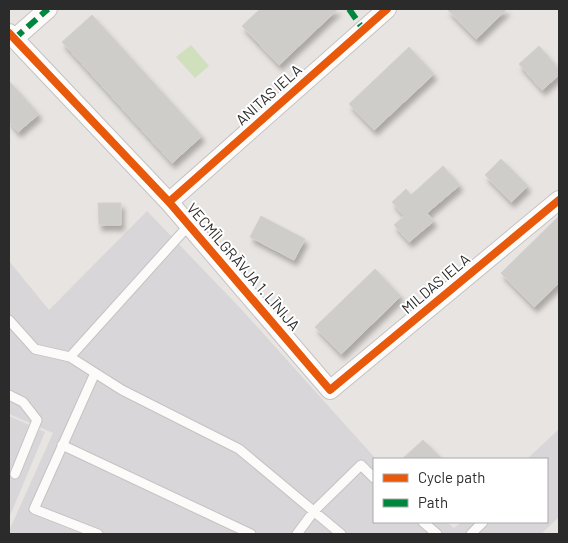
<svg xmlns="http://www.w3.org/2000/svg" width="568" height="543" font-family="Barlow,sans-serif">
	<defs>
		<filter id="shadow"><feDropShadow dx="3" dy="5.5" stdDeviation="2.5" flood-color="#0004"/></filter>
	</defs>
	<rect width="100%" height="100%" fill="#e8e4e1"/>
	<!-- industrial -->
	<path fill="#d8d6d8" d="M 147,211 L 242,310 L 376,459 L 374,459 L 374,522 L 447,522 L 454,528 L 461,522 L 547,522 L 547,459 L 527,459 L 559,429 L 559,517 L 541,534 L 9,534 L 9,531 L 53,433 L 9,414 L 9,261 L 49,310 Z
		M 9,416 L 45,432 L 9,518 Z"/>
	<!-- green -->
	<path fill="#d0e0bd" d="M 191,45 L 209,66 L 195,78 L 176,57 Z"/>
	<!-- building -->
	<path fill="#cfcdca" stroke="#d3d0cd" filter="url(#shadow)" d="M 260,9 L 338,9 L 279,65 L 242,26 Z
		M 447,9 L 507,9 L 476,39 Z
		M 92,15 L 202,136 L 172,163 L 62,42 Z
		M 539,46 L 559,69 L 559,75 L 542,90 L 519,64 Z
		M 409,47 L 434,74 L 374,130 L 349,104 Z
		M 9,81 L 39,114 L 18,132 L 9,121 Z
		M 501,159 L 528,186 L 511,202 L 485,175 Z
		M 443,166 L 460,185 L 427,213 L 434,221 L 409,242 L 394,225 L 404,216 L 392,202 L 406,189 L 411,195 Z
		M 98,203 L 121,203 L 121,225 L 99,225 Z
		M 261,216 L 305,239 L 294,260 L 250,237 Z
		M 559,216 L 559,283 L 534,307 L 501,273 Z
		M 375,269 L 401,296 L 341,354 L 315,327 Z
		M 423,440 L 442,459 L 402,459 Z"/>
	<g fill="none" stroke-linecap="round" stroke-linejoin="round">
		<defs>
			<path id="lane" d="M 9,320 L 35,349 L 70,357 L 122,390 L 239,449 L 341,534
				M 70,357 L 189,225
				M 95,373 L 34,509 L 98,534
				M 9,395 L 23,402 L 37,420 L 15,474
				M 62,445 L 251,534
				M 423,522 L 437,534
				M 297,534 L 314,511 L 361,465 L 374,478
				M 471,534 L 483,522"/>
			<path id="street" d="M 9,33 L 169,202 L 330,390 L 559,200
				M 14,39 L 48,9
				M 169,202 L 387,9"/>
		</defs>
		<!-- lane casing -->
		<use href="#lane" stroke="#c4c3c3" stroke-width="11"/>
		<!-- street casing -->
		<use href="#street" stroke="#c4c3c3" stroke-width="20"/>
		<!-- lane -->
		<use href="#lane" stroke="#fcfbfa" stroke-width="9"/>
		<!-- street -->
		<use href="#street" stroke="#fcfbfa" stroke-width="18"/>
		<!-- quiet -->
		<path stroke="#00873e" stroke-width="6" stroke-dasharray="12 6" stroke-linecap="butt" d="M 349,9 L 363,29
			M 14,39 L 48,9"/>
		<defs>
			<path id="cycleway" d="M 9,33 L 169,202 L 330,390 L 559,200
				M 169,202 L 387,9"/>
		</defs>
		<!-- cycleway casing -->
		<use href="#cycleway" stroke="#fff" stroke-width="11"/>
		<!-- cycleway -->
		<use href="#cycleway" stroke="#e8590c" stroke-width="8"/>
	</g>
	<g text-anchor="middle" stroke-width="4" stroke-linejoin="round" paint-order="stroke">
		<!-- street labels -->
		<g font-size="15" fill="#2b2b2b" stroke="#fff">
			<text transform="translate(269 95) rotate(-42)" y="5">ANITAS IELA</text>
			<text transform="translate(243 267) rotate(49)" y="5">VECMĪLGRĀVJA 1. LĪNIJA</text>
			<text transform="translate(436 284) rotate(-40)" y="5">MILDAS IELA</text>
		</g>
	</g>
	<!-- border -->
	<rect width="568" height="543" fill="none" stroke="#2b2b2b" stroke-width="20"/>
	<!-- legend -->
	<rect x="373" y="458" width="175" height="65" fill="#ffffff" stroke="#aaaaaa"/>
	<rect x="383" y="474" width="25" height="8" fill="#e8590c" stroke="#aaaaaa"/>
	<text x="418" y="483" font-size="15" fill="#2b2b2b">Cycle path</text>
	<rect x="383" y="499" width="25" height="8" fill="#00873e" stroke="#aaaaaa"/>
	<text x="418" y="508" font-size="15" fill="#2b2b2b">Path</text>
</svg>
